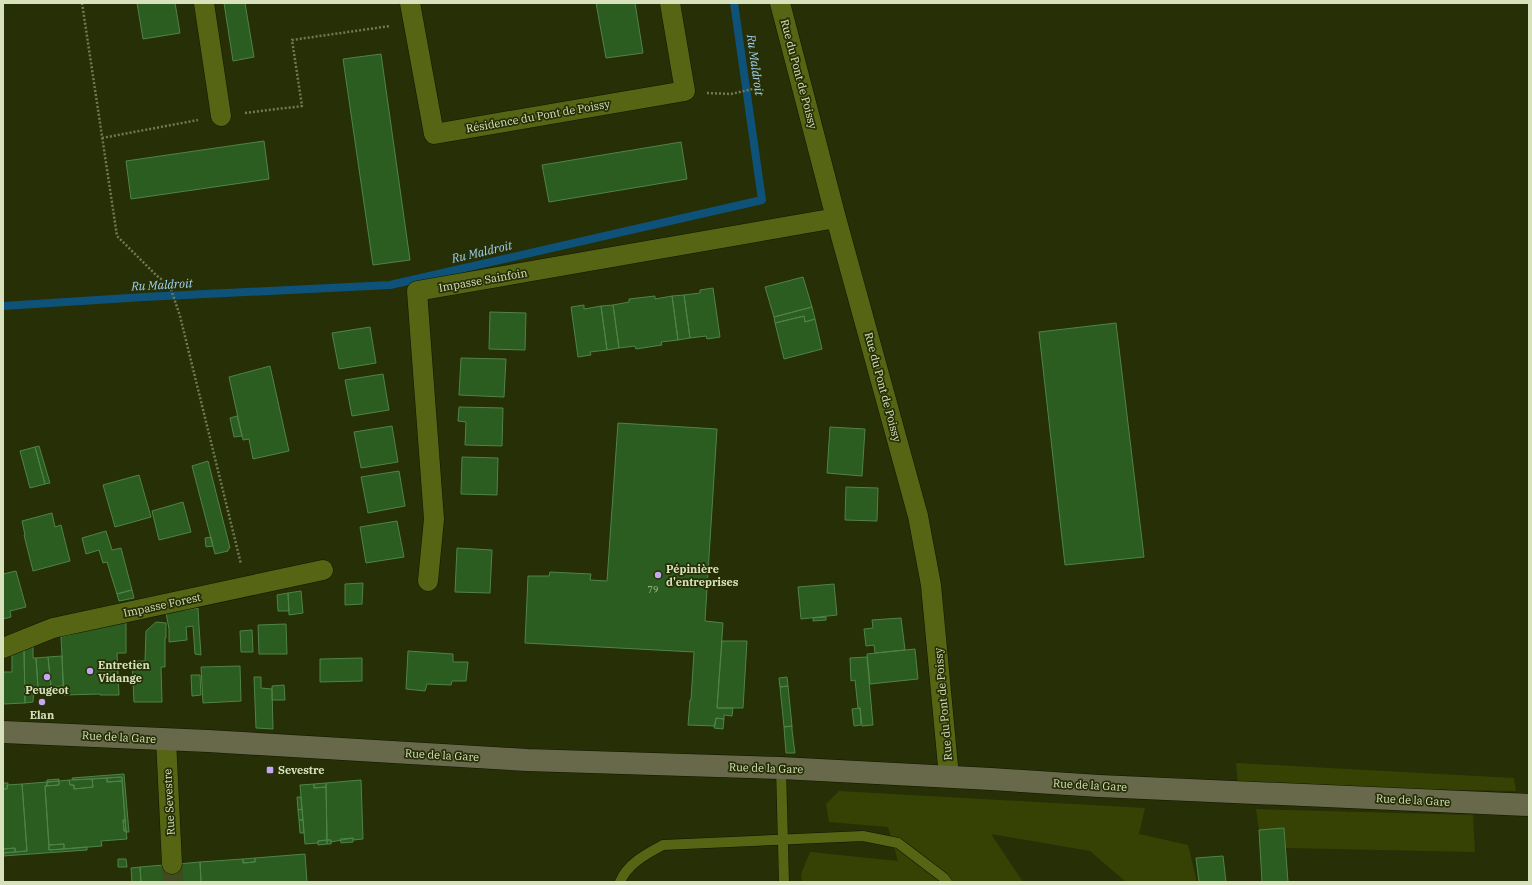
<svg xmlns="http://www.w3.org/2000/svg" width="1532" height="885" font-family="'IBM Plex Serif',serif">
	<rect width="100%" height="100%" fill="#262f05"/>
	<!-- green -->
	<path fill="#364203" d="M 1236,763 L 1514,778 L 1516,791 L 1238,786 Z
		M 839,791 L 1145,808 L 1139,834 L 1188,845 L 1197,882 L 1126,882 L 1090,851 L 991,834 L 1023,882 L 802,882 L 801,874 L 810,852 L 898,861 L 888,827 L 829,822 L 826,804 Z
		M 1256,809 L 1473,815 L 1475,852 L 1286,848 L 1284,828 L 1259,830 Z"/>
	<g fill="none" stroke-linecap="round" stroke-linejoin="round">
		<!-- stream -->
		<path stroke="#0f5279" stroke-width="8" d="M 3,306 L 144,297 L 390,285 L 762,200 L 734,3"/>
	</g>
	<!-- building -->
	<path fill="#2b5d21" stroke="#508347" d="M 137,3 L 175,3 L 180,33 L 143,39 Z
		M 224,3 L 245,3 L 254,57 L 233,61 Z
		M 596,3 L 635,3 L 643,53 L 606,58 Z
		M 381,54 L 410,260 L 373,265 L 343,59 Z
		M 264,141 L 269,179 L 131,199 L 126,161 Z
		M 681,142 L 687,179 L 549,202 L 542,165 Z
		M 803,277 L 812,307 L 774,317 L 765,287 Z
		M 713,288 L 720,337 L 707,339 L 706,336 L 690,338 L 684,295 L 700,293 L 700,290 Z
		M 684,295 L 690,338 L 678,340 L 672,296 Z
		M 655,296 L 655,299 L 672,296 L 678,340 L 661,342 L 662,345 L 636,349 L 635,346 L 619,348 L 613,305 L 629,302 L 629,299 Z
		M 584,305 L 584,309 L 601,306 L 607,350 L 590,352 L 591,355 L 578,357 L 571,307 Z
		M 613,305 L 619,348 L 607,350 L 601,306 Z
		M 812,307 L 815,319 L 805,322 L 804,316 L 775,323 L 774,317 Z
		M 490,312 L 526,313 L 525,350 L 489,349 Z
		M 804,316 L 805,322 L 815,319 L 822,349 L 784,359 L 775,323 Z
		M 1116,323 L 1144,557 L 1065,565 L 1039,332 Z
		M 370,327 L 376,363 L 339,369 L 332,333 Z
		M 461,358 L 506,359 L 504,397 L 459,395 Z
		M 270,366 L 289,451 L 253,459 L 249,439 L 243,440 L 229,377 Z
		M 383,374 L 389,410 L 352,416 L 345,380 Z
		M 459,407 L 503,408 L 502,446 L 465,445 L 466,422 L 458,421 Z
		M 237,416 L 242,436 L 234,437 L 230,418 Z
		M 618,423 L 717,429 L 705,621 L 723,623 L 717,708 L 733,708 L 732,716 L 724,715 L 724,719 L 716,718 L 715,726 L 688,725 L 690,700 L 691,700 L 694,652 L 525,643 L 528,576 L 549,576 L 550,572 L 591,574 L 590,580 L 607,581 Z
		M 392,426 L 398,462 L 361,468 L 354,432 Z
		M 830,427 L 865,429 L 862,476 L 827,473 Z
		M 39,446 L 50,483 L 45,484 L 35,447 Z
		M 35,447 L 45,484 L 30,488 L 20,451 Z
		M 462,457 L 498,458 L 497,495 L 461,494 Z
		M 208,461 L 230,548 L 228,549 L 228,551 L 215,554 L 192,466 Z
		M 399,471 L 405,506 L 368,513 L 361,477 Z
		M 139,475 L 151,517 L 115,527 L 103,485 Z
		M 846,487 L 878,488 L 877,521 L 845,520 Z
		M 183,502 L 191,532 L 159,540 L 152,511 Z
		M 52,513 L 55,527 L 61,525 L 70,561 L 33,571 L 24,535 L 25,535 L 22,521 Z
		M 397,521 L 404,557 L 366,563 L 360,527 Z
		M 106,531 L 112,550 L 121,548 L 132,590 L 117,594 L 107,562 L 103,563 L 99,550 L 86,554 L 82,538 Z
		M 211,537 L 213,546 L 206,547 L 205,538 Z
		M 457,548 L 492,550 L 490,593 L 455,592 Z
		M 16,571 L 26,607 L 10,611 L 11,617 L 3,619 L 3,574 Z
		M 363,583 L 362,604 L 345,605 L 345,584 Z
		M 834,584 L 837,615 L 801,619 L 798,587 Z
		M 132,590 L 134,598 L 119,601 L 117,594 Z
		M 301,591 L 303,613 L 289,615 L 288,593 Z
		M 288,593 L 289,611 L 278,611 L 277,595 Z
		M 198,608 L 199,626 L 201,655 L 195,654 L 193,626 L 186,627 L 187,640 L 169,642 L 169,629 L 166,613 Z
		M 826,617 L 826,620 L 813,621 L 813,618 Z
		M 901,618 L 905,650 L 875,653 L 874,645 L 866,646 L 864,629 L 873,628 L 872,620 Z
		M 126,621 L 126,653 L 117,653 L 119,695 L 100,695 L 100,694 L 64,695 L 61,637 Z
		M 156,622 L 166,623 L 166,638 L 165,638 L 165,667 L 161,667 L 162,702 L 134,702 L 132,661 L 145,661 L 146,631 Z
		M 286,624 L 287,654 L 259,654 L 258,625 Z
		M 252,630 L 253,652 L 241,652 L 240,631 Z
		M 722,641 L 747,641 L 743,708 L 717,708 Z
		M 33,646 L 33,658 L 36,658 L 38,688 L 34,688 L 33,702 L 25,703 L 24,649 Z
		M 24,649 L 25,703 L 3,704 L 3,672 L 12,672 L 12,653 Z
		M 915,649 L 918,679 L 870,684 L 867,654 Z
		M 408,651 L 453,654 L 453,662 L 468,662 L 466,681 L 452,681 L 451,685 L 427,684 L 425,691 L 406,689 Z
		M 62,656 L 63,686 L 51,687 L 48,657 Z
		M 48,657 L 51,687 L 38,688 L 36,658 Z
		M 867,657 L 873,725 L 862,726 L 860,708 L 858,708 L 855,680 L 851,681 L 850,658 Z
		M 362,658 L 362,681 L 320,682 L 320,659 Z
		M 240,666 L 241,701 L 203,703 L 201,667 Z
		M 191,675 L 200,675 L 201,695 L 192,696 Z
		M 254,677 L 261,677 L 261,688 L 272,689 L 273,729 L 256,728 Z
		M 787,677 L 788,686 L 780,687 L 779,678 Z
		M 284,685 L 285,700 L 272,700 L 272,686 Z
		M 788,686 L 792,726 L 784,727 L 780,687 Z
		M 860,708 L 861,725 L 854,726 L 852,709 Z
		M 716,718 L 724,719 L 723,729 L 714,728 Z
		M 792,726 L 792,730 L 795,753 L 786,753 L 784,727 Z
		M 124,774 L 129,832 L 126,832 L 122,777 L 73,780 L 72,778 Z
		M 122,777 L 122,781 L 107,782 L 107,778 Z
		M 107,778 L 107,782 L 122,781 L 125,820 L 123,820 L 124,831 L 126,831 L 127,839 L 101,841 L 102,846 L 64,849 L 64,844 L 49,845 L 45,786 L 59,785 L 59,781 L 69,780 L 70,785 L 74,785 L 74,789 L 93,787 L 92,779 Z
		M 59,779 L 59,781 L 47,782 L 47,780 Z
		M 92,779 L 93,787 L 74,789 L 74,785 L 70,785 L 69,780 Z
		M 361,780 L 363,839 L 353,840 L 353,838 L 331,842 L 331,840 L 327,840 L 326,783 Z
		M 59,781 L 59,785 L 47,786 L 47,782 Z
		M 47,782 L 47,786 L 45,786 L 49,850 L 87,847 L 87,850 L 3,856 L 3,853 L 27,851 L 22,784 Z
		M 3,783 L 8,783 L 7,789 L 3,789 Z
		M 326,783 L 326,787 L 314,788 L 314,784 Z
		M 22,784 L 27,851 L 15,852 L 15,848 L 3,849 L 3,853 L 3,789 L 7,789 L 7,785 Z
		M 314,784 L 314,788 L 326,787 L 327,840 L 318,841 L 318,843 L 305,844 L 300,785 Z
		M 297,797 L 301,797 L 302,809 L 298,810 Z
		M 302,809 L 303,820 L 299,820 L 298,810 Z
		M 123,820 L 125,820 L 126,831 L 124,831 Z
		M 299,820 L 303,820 L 304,833 L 300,833 Z
		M 1284,828 L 1288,882 L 1262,882 L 1259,830 Z
		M 353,838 L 353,842 L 341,843 L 340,839 Z
		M 327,840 L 327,844 L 318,845 L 318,841 Z
		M 327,840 L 331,840 L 331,844 L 327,844 Z
		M 64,844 L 64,849 L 49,850 L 49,845 Z
		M 15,848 L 15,852 L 3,853 L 3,849 Z
		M 305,854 L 307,882 L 201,882 L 200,862 L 243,859 L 243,863 L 255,862 L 255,858 Z
		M 1223,856 L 1226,882 L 1199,882 L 1196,858 Z
		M 255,858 L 255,862 L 243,863 L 243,859 Z
		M 118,859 L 126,859 L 127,867 L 118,867 Z
		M 200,862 L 201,882 L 179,882 L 178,864 Z
		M 176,864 L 177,882 L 141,882 L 140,867 Z
		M 176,864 L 178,864 L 179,882 L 177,882 Z
		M 140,867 L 141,882 L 132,882 L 131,868 Z"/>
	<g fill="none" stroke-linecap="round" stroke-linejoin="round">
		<!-- minor-tunnel -->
		<path stroke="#414a20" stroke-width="20" stroke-dasharray="20 10" stroke-linecap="butt" d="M 172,864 L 173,882"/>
		<defs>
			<path id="service" d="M 781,768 L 784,882
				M 620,882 C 627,864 646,854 663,845 L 863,836 L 898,843 L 944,878 L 947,882"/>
			<path id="minor" d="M 204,3 L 221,116
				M 410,3 L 434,134 L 685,91 L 670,3
				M 780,3 L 836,218 L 918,516 L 931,585 L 949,777
				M 428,581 L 434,519 L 417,291 L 836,218
				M 3,648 L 53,628 L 323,570
				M 166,739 L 172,864"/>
			<path id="secondary" d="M 3,732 L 208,741 L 527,760 L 781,768 L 991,779 L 1099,786 L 1529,805"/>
		</defs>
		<!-- service casing -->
		<use href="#service" stroke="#111601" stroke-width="11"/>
		<!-- minor casing -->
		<use href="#minor" stroke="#111601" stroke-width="21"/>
		<!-- secondary casing -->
		<use href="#secondary" stroke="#111601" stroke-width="23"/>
		<!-- path -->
		<path stroke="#717b53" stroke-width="2.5" stroke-dasharray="2 2" stroke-linecap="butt" d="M 82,3 L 117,236 L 156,275 L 170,286 L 180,316 L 241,564
			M 707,93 L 731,94 L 753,89
			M 245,113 L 302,106 L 292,40 L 390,26
			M 102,138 L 198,120"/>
		<!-- service -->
		<use href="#service" stroke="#556513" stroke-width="10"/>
		<!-- minor -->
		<use href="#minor" stroke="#556513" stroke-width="20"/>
		<!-- secondary -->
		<use href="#secondary" stroke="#68694b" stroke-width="22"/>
	</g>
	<!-- markers -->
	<g fill="#c3a7f2" stroke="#262f05" stroke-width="1.5">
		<circle cx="658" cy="575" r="4"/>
		<circle cx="90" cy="671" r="4"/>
		<circle cx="47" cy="677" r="4"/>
		<circle cx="42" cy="702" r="4"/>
		<rect x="266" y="766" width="8" height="8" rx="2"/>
	</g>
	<g text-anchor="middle" stroke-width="3.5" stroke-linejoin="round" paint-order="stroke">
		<!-- number labels -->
		<g font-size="9" fill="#acc195">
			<text x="653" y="593">79</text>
		</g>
		<!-- street labels -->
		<g font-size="11" fill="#d7e2bc" stroke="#262f05">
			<text transform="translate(799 74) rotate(75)" y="4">Rue du Pont de Poissy</text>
			<text transform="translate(538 116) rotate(-10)" y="4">Résidence du Pont de Poissy</text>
			<text transform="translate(483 280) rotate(-10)" y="4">Impasse Sainfoin</text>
			<text transform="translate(883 387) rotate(75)" y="4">Rue du Pont de Poissy</text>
			<text transform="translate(162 605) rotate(-12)" y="4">Impasse Forest</text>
			<text transform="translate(943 704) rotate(-95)" y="4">Rue du Pont de Poissy</text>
			<text transform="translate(119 737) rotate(3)" y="4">Rue de la Gare</text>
			<text transform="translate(442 755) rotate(3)" y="4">Rue de la Gare</text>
			<text transform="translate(766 768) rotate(2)" y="4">Rue de la Gare</text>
			<text transform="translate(1090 785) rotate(3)" y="4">Rue de la Gare</text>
			<text transform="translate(1413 800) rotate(3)" y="4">Rue de la Gare</text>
			<text transform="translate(169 802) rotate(-93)" y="4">Rue Sevestre</text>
		</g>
		<!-- poi labels -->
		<g font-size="11" font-weight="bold" fill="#d7e2bc" stroke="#262f05" text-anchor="start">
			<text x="666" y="573">Pépinière<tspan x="666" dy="13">d'entreprises</tspan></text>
			<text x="98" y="669">Entretien<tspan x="98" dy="13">Vidange</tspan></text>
			<text x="47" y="694" text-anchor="middle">Peugeot</text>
			<text x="42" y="719" text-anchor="middle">Elan</text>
			<text x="278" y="774">Sevestre</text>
		</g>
		<!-- water labels -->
		<g font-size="12" font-style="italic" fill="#a2d3f8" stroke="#262f05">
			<text transform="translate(755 65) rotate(82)" y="4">Ru Maldroit</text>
			<text transform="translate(482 252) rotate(-13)" y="4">Ru Maldroit</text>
			<text transform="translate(162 285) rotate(-3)" y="4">Ru Maldroit</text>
		</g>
	</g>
	<!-- border -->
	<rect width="1532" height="885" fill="none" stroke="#d7e2bc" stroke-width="8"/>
</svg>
